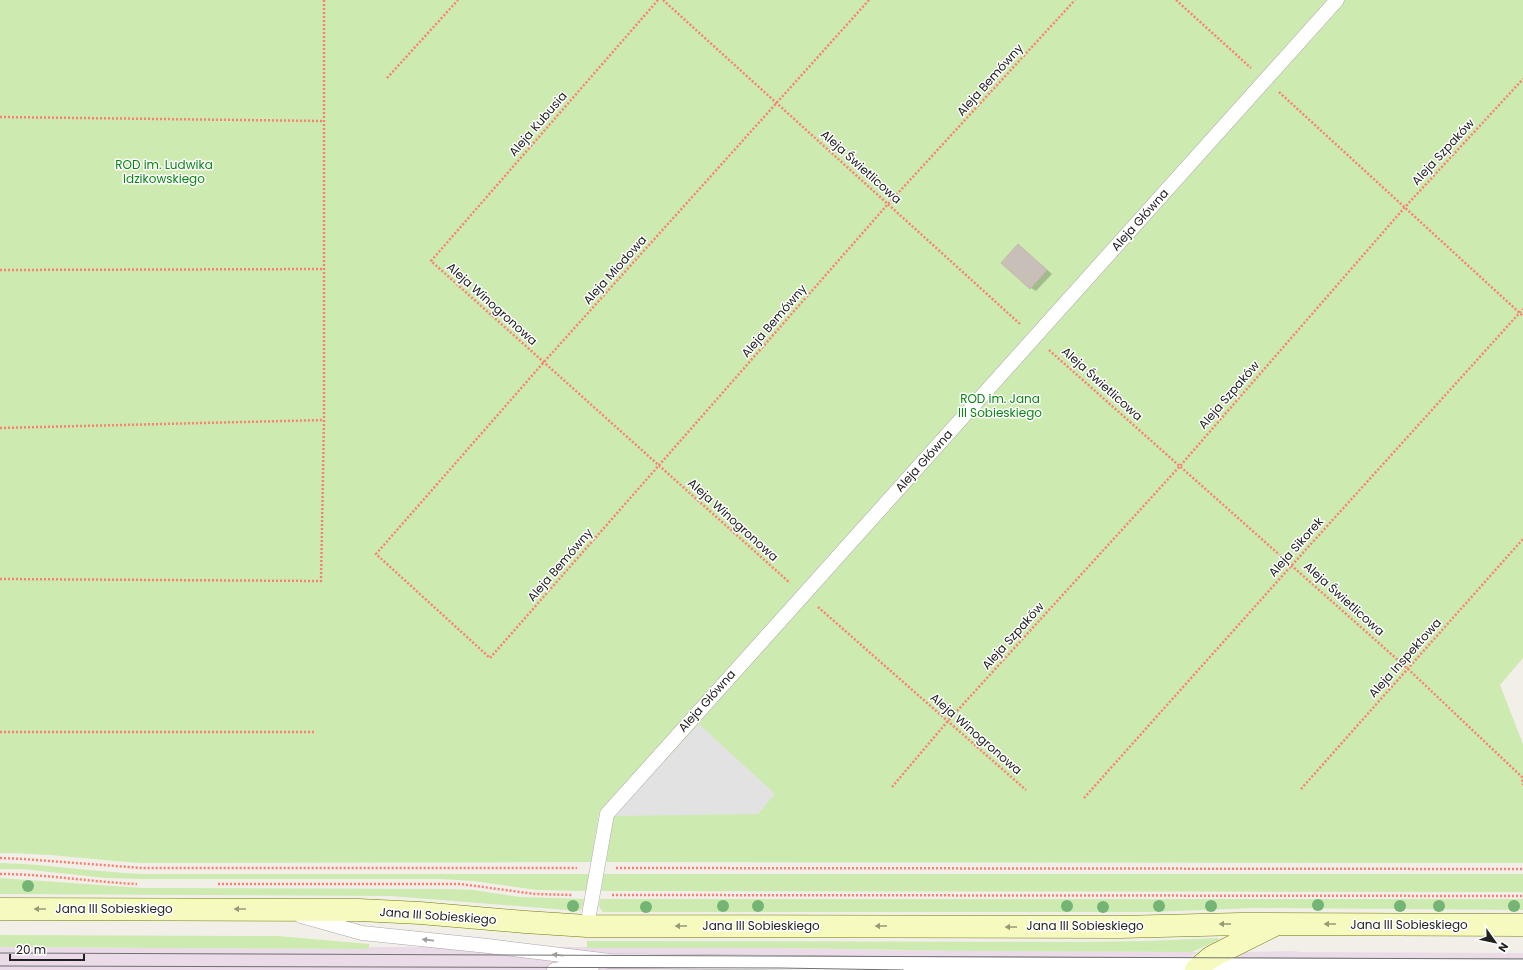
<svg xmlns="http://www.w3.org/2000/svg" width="1523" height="970" font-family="Poppins,sans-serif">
	<rect width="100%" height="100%" fill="#f2efe9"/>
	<!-- industrial -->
	<path fill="#ebdbe8" d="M 0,947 L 366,949 L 369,947 L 634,947 L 636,948 L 782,948 L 875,950 L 962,951 L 964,950 L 968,951 L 1198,952 L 1172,970 L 0,970 Z
		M 1295,951 L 1300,952 L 1523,953 L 1523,970 L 1222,970 L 1242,952 Z"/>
	<!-- grass -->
	<path fill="#cdebb0" d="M 0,0 L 1523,0 L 1523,658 L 1500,685 L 1523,744 L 1523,863 L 606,862 L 614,816 L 599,813 L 591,862 L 142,863 C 95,860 48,853 0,853 Z
		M 0,863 C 48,864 95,872 142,874 L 589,874 L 586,891 L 537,890 L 473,881 L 441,879 L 142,879 L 106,878 L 22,869 L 0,869 Z
		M 604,874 L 1523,874 L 1523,892 L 601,891 Z
		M 0,878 L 142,888 L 451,889 L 473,890 L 520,897 L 584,899 L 582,908 L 579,911 L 390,896 L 0,894 Z
		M 600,899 L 1523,899 L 1523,910 L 1254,908 L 1151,912 L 603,912 L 599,907 Z
		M 0,935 L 277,936 L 369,944 L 369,947 L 366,949 L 0,947 Z
		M 1218,938 L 1219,940 L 1192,952 L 968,951 L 964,950 L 962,951 L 782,948 L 587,948 L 587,941 L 1080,942 L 1146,941 Z"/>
	<!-- parking -->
	<path fill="#e2e2e2" d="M 699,724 L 775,794 L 758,814 L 614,816 Z"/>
	<!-- shadow -->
	<path fill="#0003" d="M 1018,245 L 1052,274 L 1036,291 L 1031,288 Z"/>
	<!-- building -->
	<path fill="#c7bfb8" stroke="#c4b6ab" d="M 1018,244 L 1047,270 L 1030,289 L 1001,263 Z"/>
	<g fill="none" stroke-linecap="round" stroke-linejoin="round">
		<defs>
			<path id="lane" d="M 301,916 L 362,933 L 488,946 L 610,961 L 918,964 L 1523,966
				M 587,926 L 607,814 L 1337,0
				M 554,970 L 594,964"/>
			<path id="secondary" d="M 0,909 L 359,910 L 420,913 L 525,922 L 587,926 L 1120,927 L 1240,924 L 1523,925
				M 1196,970 L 1210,958 L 1217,954 L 1273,926"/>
		</defs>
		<!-- lane casing -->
		<use href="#lane" stroke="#a9a9a9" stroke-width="15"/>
		<!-- secondary casing -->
		<use href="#secondary" stroke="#707d05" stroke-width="23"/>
		<!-- path -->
		<path stroke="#fa8072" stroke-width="2.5" stroke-dasharray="2 2" stroke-linecap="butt" d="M 658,0 L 431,261 L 790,583
			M 663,0 L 1020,324
			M 869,0 L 544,362 L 376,554 L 490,658 L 888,204 L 1075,0
			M 1176,0 L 1251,68
			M 387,78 L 458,0
			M 1279,92 L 1523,316
			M 0,117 L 323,121
			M 0,270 L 324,269
			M 1049,350 L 1408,669 L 1522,777 L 1523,785
			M 0,428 L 324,420
			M 0,579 L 321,581 L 324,420 L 324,0
			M 818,607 L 1026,790
			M 0,732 L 316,732
			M 892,787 L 947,722 L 1180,466 L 1405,207 L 1523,79
			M 1301,789 L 1523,539
			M 1084,798 L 1292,565 L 1523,309
			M 0,858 L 23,859 L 142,868 L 577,868
			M 616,868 L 1523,869
			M 0,874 C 46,874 91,882 137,884
			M 218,884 L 461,884 L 535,894 L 573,895
			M 612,895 L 1523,896"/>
		<!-- lane -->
		<use href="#lane" stroke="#fff" stroke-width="14"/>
		<!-- secondary -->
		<use href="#secondary" stroke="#f7fabf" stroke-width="22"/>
		<!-- tram -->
		<path stroke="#707070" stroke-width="1" d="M 0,953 L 1523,959
			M 0,966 L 780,968 L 903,970"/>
	</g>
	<!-- trees -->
	<g fill="#74b475">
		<circle cx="28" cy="886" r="6"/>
		<circle cx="1318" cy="905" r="6"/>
		<circle cx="573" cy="906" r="6"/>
		<circle cx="723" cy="906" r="6"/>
		<circle cx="758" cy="906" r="6"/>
		<circle cx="1067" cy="906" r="6"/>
		<circle cx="1159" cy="906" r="6"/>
		<circle cx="1211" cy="906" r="6"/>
		<circle cx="1400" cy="906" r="6"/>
		<circle cx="1439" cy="906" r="6"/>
		<circle cx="1514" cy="906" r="6"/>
		<circle cx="646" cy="907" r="6"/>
		<circle cx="1103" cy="907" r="6"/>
	</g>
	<!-- one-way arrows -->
	<defs><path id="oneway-solid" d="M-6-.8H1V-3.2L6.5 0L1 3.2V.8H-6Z"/></defs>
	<g fill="#979978">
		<use href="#oneway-solid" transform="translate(40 909) rotate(-180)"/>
		<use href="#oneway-solid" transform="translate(240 909) rotate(-180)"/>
		<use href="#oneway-solid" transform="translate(1225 924) rotate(180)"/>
		<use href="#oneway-solid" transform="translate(1330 924) rotate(-180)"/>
		<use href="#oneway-solid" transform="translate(681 926) rotate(-180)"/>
		<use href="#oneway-solid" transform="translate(881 926) rotate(-180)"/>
		<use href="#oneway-solid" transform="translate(1011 927) rotate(-180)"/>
	</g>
	<g fill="#9c9c9c">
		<use href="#oneway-solid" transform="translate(428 940) rotate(-174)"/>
		<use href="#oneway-solid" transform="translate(558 955) rotate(-173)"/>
	</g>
	<g text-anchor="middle" stroke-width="3" stroke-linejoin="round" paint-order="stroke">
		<!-- street labels -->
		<g font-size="12" fill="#222" stroke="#fff">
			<text transform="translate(990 80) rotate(-48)" y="4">Aleja Bemówny</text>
			<text transform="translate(538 124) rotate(-49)" y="4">Aleja Kubusia</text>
			<text transform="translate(1443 152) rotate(-47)" y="4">Aleja Szpaków</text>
			<text transform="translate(861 167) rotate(42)" y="4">Aleja Świetlicowa</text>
			<text transform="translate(1140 220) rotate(-48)" y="4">Aleja Główna</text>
			<text transform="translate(615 270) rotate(-48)" y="4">Aleja Miodowa</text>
			<text transform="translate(492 304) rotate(42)" y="4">Aleja Winogronowa</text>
			<text transform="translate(774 321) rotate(-49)" y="4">Aleja Bemówny</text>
			<text transform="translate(1102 384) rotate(42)" y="4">Aleja Świetlicowa</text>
			<text transform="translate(1229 395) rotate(-49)" y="4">Aleja Szpaków</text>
			<text transform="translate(924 461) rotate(-48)" y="4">Aleja Główna</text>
			<text transform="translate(733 520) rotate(42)" y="4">Aleja Winogronowa</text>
			<text transform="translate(1296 547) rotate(-48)" y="4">Aleja Sikorek</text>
			<text transform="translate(560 565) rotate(-49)" y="4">Aleja Bemówny</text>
			<text transform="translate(1344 599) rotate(42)" y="4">Aleja Świetlicowa</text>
			<text transform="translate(1013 636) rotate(-48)" y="4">Aleja Szpaków</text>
			<text transform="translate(1405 658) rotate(-48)" y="4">Aleja Inspektowa</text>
			<text transform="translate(707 701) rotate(-48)" y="4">Aleja Główna</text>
			<text transform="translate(976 734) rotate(41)" y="4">Aleja Winogronowa</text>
			<text x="114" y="913">Jana III Sobieskiego</text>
			<text transform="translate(438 916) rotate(4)" y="4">Jana III Sobieskiego</text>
			<text x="1409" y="929">Jana III Sobieskiego</text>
			<text x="761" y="930">Jana III Sobieskiego</text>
			<text x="1085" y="930">Jana III Sobieskiego</text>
		</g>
		<!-- park labels -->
		<g font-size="12" fill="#0c8416" stroke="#fff">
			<text x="164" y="169">ROD im. Ludwika<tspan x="164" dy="14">Idzikowskiego</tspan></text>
			<text x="1000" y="403">ROD im. Jana<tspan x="1000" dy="14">III Sobieskiego</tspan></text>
		</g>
	</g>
	<!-- north arrow -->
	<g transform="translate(1495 942) rotate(123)" stroke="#ffffff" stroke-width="3" paint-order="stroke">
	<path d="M0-3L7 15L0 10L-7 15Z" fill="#222222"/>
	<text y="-6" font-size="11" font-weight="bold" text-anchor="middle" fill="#222222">N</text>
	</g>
	<!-- scale -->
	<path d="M10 954v6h74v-6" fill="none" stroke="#222222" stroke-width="2"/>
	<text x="16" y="954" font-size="12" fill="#222222" stroke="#ffffff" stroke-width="3" paint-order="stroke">20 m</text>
</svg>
